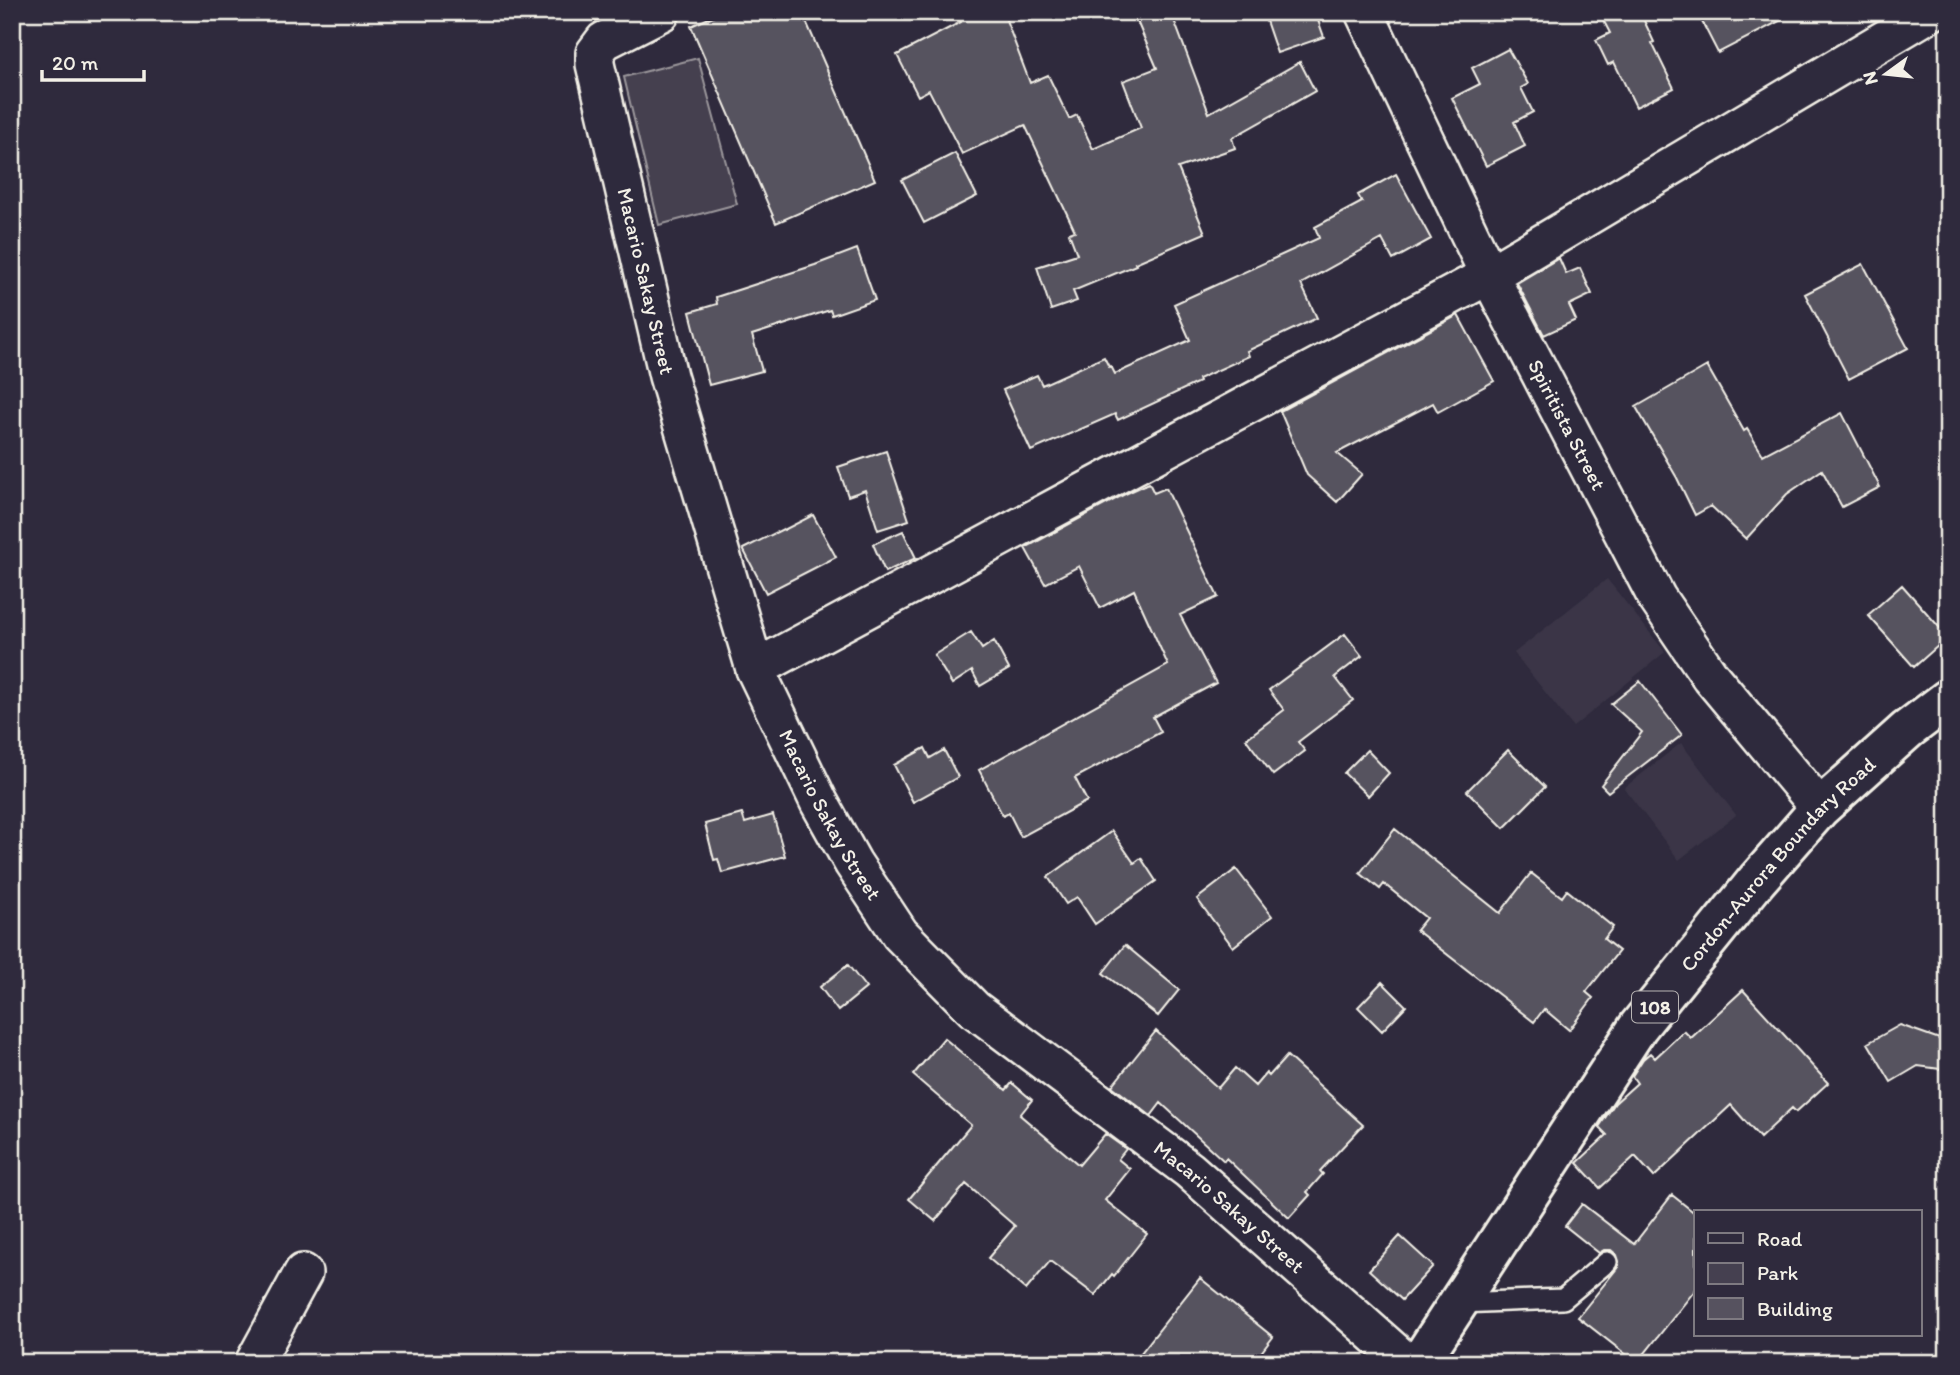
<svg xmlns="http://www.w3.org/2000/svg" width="1960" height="1375" font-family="Itim,sans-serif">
	<rect width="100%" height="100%" fill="#2f2a3d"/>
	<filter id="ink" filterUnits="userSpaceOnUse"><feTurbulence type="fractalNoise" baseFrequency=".0143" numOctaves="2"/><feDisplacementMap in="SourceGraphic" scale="14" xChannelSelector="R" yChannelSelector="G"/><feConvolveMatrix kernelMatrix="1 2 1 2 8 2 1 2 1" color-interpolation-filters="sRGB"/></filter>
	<g filter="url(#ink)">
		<!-- built -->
		<path fill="#3b3647" d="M 1607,579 L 1665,652 L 1573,727 L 1514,653 Z
			M 1681,743 L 1736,815 L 1679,860 L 1624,788 Z"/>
		<!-- green -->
		<path fill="#454050" stroke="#9c989c" stroke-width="2" d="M 698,58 L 737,204 L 659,225 L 624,77 Z"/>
		<!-- building -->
		<path fill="#56525f" stroke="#f4f1e8" stroke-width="2" d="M 722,12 L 802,12 L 875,180 L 776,223 L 691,26 Z
			M 957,12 L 1003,12 L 1030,83 L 1048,75 L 1069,119 L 1077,115 L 1093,149 L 1141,128 L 1123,81 L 1157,68 L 1133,12 L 1171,12 L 1209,113 L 1300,62 L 1315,91 L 1232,138 L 1235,148 L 1178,168 L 1205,233 L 1135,263 L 1136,265 L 1073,291 L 1077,301 L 1051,310 L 1037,267 L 1077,254 L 1069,233 L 1075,231 L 1025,125 L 962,154 L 929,90 L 918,96 L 897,55 L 961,22 Z
			M 1263,12 L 1315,12 L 1324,37 L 1277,53 Z
			M 1599,12 L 1640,12 L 1654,42 L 1652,43 L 1674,88 L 1636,107 L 1614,62 L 1608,65 L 1596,40 L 1610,33 Z
			M 1697,12 L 1797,12 L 1718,53 Z
			M 1508,49 L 1528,84 L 1521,88 L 1533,112 L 1514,122 L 1525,146 L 1486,166 L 1452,98 L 1480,84 L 1472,68 Z
			M 955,153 L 977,196 L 924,223 L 902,180 Z
			M 1396,174 L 1431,239 L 1393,260 L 1382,239 L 1301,284 L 1317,318 L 1247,351 L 1249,356 L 1198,379 L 1199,382 L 1118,420 L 1115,414 L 1031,451 L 1003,390 L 1037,375 L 1042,385 L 1104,357 L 1109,367 L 1111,366 L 1115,374 L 1190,340 L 1174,304 L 1319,238 L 1315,227 L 1362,202 L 1358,195 Z
			M 857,249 L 875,300 L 832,315 L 830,310 L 752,335 L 762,371 L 709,385 L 690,312 L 717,304 L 716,297 L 815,265 Z
			M 1559,258 L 1566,274 L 1580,268 L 1592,294 L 1569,305 L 1576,320 L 1544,335 L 1517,283 Z
			M 1863,264 L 1908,348 L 1849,379 L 1805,294 Z
			M 1458,315 L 1494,381 L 1438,412 L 1433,403 L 1337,453 L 1362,474 L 1337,502 L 1307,475 L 1280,411 Z
			M 1707,366 L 1744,431 L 1747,429 L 1763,455 L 1842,413 L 1880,487 L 1842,507 L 1822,470 L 1787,494 L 1746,539 L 1711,506 L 1695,515 L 1677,478 L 1636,407 Z
			M 886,451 L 909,520 L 878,530 L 865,490 L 848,496 L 838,467 Z
			M 1149,483 L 1154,493 L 1166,488 L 1218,597 L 1180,615 L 1216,683 L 1153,717 L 1161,732 L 1075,778 L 1087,801 L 1021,837 L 1009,813 L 1003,816 L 979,770 L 1168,665 L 1134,590 L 1100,608 L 1079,566 L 1045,584 L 1025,548 L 1123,495 Z
			M 813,515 L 836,557 L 766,593 L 743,549 L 783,529 L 784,530 Z
			M 903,531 L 916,558 L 885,572 L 873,544 Z
			M 1902,585 L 1948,637 L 1914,667 L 1868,615 Z
			M 971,632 L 982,649 L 994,641 L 1009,669 L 980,686 L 972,671 L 952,684 L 934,655 Z
			M 1345,634 L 1362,656 L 1335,677 L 1353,700 L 1298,742 L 1305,751 L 1273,775 L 1246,739 L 1284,710 L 1269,690 Z
			M 1640,681 L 1682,735 L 1608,792 L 1601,785 L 1642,732 L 1611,704 Z
			M 925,748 L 930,758 L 944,750 L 958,777 L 913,802 L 894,765 Z
			M 1367,750 L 1389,773 L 1368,796 L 1344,773 Z
			M 1508,750 L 1545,787 L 1504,828 L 1467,791 Z
			M 742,814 L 745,823 L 773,815 L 785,856 L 722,873 L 718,859 L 714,860 L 705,824 Z
			M 1395,829 L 1500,913 L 1531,873 L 1562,897 L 1567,890 L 1613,927 L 1604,939 L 1619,951 L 1586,992 L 1593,998 L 1569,1030 L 1544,1009 L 1534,1022 L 1416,930 L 1426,918 L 1384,884 L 1380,889 L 1360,873 Z
			M 1112,831 L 1134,863 L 1141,858 L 1156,881 L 1095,924 L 1077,897 L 1066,904 L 1048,877 Z
			M 1236,869 L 1272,916 L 1233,947 L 1197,899 Z
			M 1125,945 L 1179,990 L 1158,1016 L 1103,973 Z
			M 848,965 L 866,988 L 838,1011 L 820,987 Z
			M 1382,982 L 1406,1006 L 1382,1031 L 1358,1007 Z
			M 1743,990 L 1828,1083 L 1796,1112 L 1792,1108 L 1760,1138 L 1731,1105 L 1654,1177 L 1635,1156 L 1600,1188 L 1577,1163 L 1607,1135 L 1599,1127 L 1615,1103 L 1637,1083 L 1632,1076 L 1643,1059 L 1650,1053 L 1655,1058 L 1684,1031 L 1691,1038 Z
			M 1900,1025 L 1948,1042 L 1948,1070 L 1918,1066 L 1891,1082 L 1868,1043 Z
			M 1156,1031 L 1218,1088 L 1235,1068 L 1255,1086 L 1266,1073 L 1269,1076 L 1287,1056 L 1363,1125 L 1320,1171 L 1323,1174 L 1307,1192 L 1310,1195 L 1289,1218 L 1226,1158 L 1224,1161 L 1161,1103 L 1151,1116 L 1112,1086 Z
			M 944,1038 L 1006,1090 L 1012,1083 L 1032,1100 L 1020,1115 L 1079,1165 L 1105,1134 L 1126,1149 L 1118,1159 L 1130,1169 L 1105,1200 L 1147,1234 L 1114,1276 L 1112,1274 L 1095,1295 L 1050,1261 L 1026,1290 L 988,1258 L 1015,1226 L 966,1184 L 935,1221 L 909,1199 L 971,1125 L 913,1075 Z
			M 1672,1195 L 1696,1214 L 1696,1289 L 1637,1363 L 1578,1317 L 1618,1267 L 1619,1261 L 1617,1255 L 1611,1250 L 1604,1250 L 1599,1253 L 1565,1226 L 1582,1204 L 1634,1244 Z
			M 1400,1236 L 1433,1266 L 1402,1300 L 1369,1270 Z
			M 1200,1278 L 1273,1337 L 1253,1363 L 1133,1363 Z"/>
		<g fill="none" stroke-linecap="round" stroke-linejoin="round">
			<defs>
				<path id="service" d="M 1459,1303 L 1563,1299 L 1607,1262"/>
				<g id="minor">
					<path id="s1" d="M 661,12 L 604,41 L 595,53 L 595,64 L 668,376 L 755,669 L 819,802 L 853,863 L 900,934 L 974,1009 L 1189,1170 L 1407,1363"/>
					<path id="s2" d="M 1364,12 L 1489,275 L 1657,598 L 1710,676 L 1820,808"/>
					<path d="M 755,669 L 1489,275 L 1931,12"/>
					<path d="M 254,1363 L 303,1273"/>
				</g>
				<g id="primary">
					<path id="s3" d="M 1419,1363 L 1638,1027 L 1757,880 L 1820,808 L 1907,730 L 1948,699"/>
				</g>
			</defs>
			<!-- service casing -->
			<use href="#service" stroke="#f4f1e8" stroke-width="24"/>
			<!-- minor casing -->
			<use href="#minor" stroke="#f4f1e8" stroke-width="42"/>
			<!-- primary casing -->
			<use href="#primary" stroke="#f4f1e8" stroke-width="44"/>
			<!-- service -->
			<use href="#service" stroke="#2f2a3d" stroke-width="19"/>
			<!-- minor -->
			<use href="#minor" stroke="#2f2a3d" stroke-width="37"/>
			<!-- primary -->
			<use href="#primary" stroke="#2f2a3d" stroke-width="38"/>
		</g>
	</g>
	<g text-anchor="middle" stroke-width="6" stroke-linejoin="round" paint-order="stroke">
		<!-- shield labels -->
		<rect fill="#2f2a3d" stroke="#b9b5b5" stroke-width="2" x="1632" y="991.5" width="46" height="31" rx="5"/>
		<g font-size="19" font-weight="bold" fill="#f4f1e8">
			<text x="1655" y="1014">108</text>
		</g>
		<!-- street labels -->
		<g font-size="21" fill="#f4f1e8" stroke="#2f2a3d">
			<text dy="7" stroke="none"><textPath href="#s1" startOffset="313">Macario Sakay Street</textPath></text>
			<text dy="7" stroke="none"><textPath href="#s2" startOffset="460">Spiritista Street</textPath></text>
			<text dy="7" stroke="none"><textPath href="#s1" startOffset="880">Macario Sakay Street</textPath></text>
			<text dy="7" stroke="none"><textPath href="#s3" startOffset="616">Cordon-Aurora Boundary Road</textPath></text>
			<text dy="7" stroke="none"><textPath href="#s1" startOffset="1447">Macario Sakay Street</textPath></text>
		</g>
	</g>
	<!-- margin -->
	<rect width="1960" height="1375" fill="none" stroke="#2f2a3d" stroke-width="42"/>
	<rect x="21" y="21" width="1918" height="1333" fill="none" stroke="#f4f1e8" stroke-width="2.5" filter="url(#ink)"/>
	<!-- legend -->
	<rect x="1694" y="1210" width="228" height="126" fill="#2f2a3d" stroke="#7e7a81" stroke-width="2"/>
	<rect x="1708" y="1233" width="35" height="10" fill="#2f2a3d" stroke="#7e7a81" stroke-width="2"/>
	<text x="1757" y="1246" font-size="21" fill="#f4f1e8">Road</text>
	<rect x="1708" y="1263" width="35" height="21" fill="#454050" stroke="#7e7a81" stroke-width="2"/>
	<text x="1757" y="1280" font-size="21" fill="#f4f1e8">Park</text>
	<rect x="1708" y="1298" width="35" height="21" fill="#56525f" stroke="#7e7a81" stroke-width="2"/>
	<text x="1757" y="1316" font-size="21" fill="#f4f1e8">Building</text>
	<!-- north arrow -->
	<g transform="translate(1886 74) rotate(255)" stroke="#2f2a3d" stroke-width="5" paint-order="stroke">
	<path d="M0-5L12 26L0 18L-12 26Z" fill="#f4f1e8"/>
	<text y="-10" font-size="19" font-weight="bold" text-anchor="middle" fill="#f4f1e8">N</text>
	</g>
	<!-- scale -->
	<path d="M42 70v10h102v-10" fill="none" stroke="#f4f1e8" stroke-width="3.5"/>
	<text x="52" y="70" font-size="21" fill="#f4f1e8" stroke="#2f2a3d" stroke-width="5" paint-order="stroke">20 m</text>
</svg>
